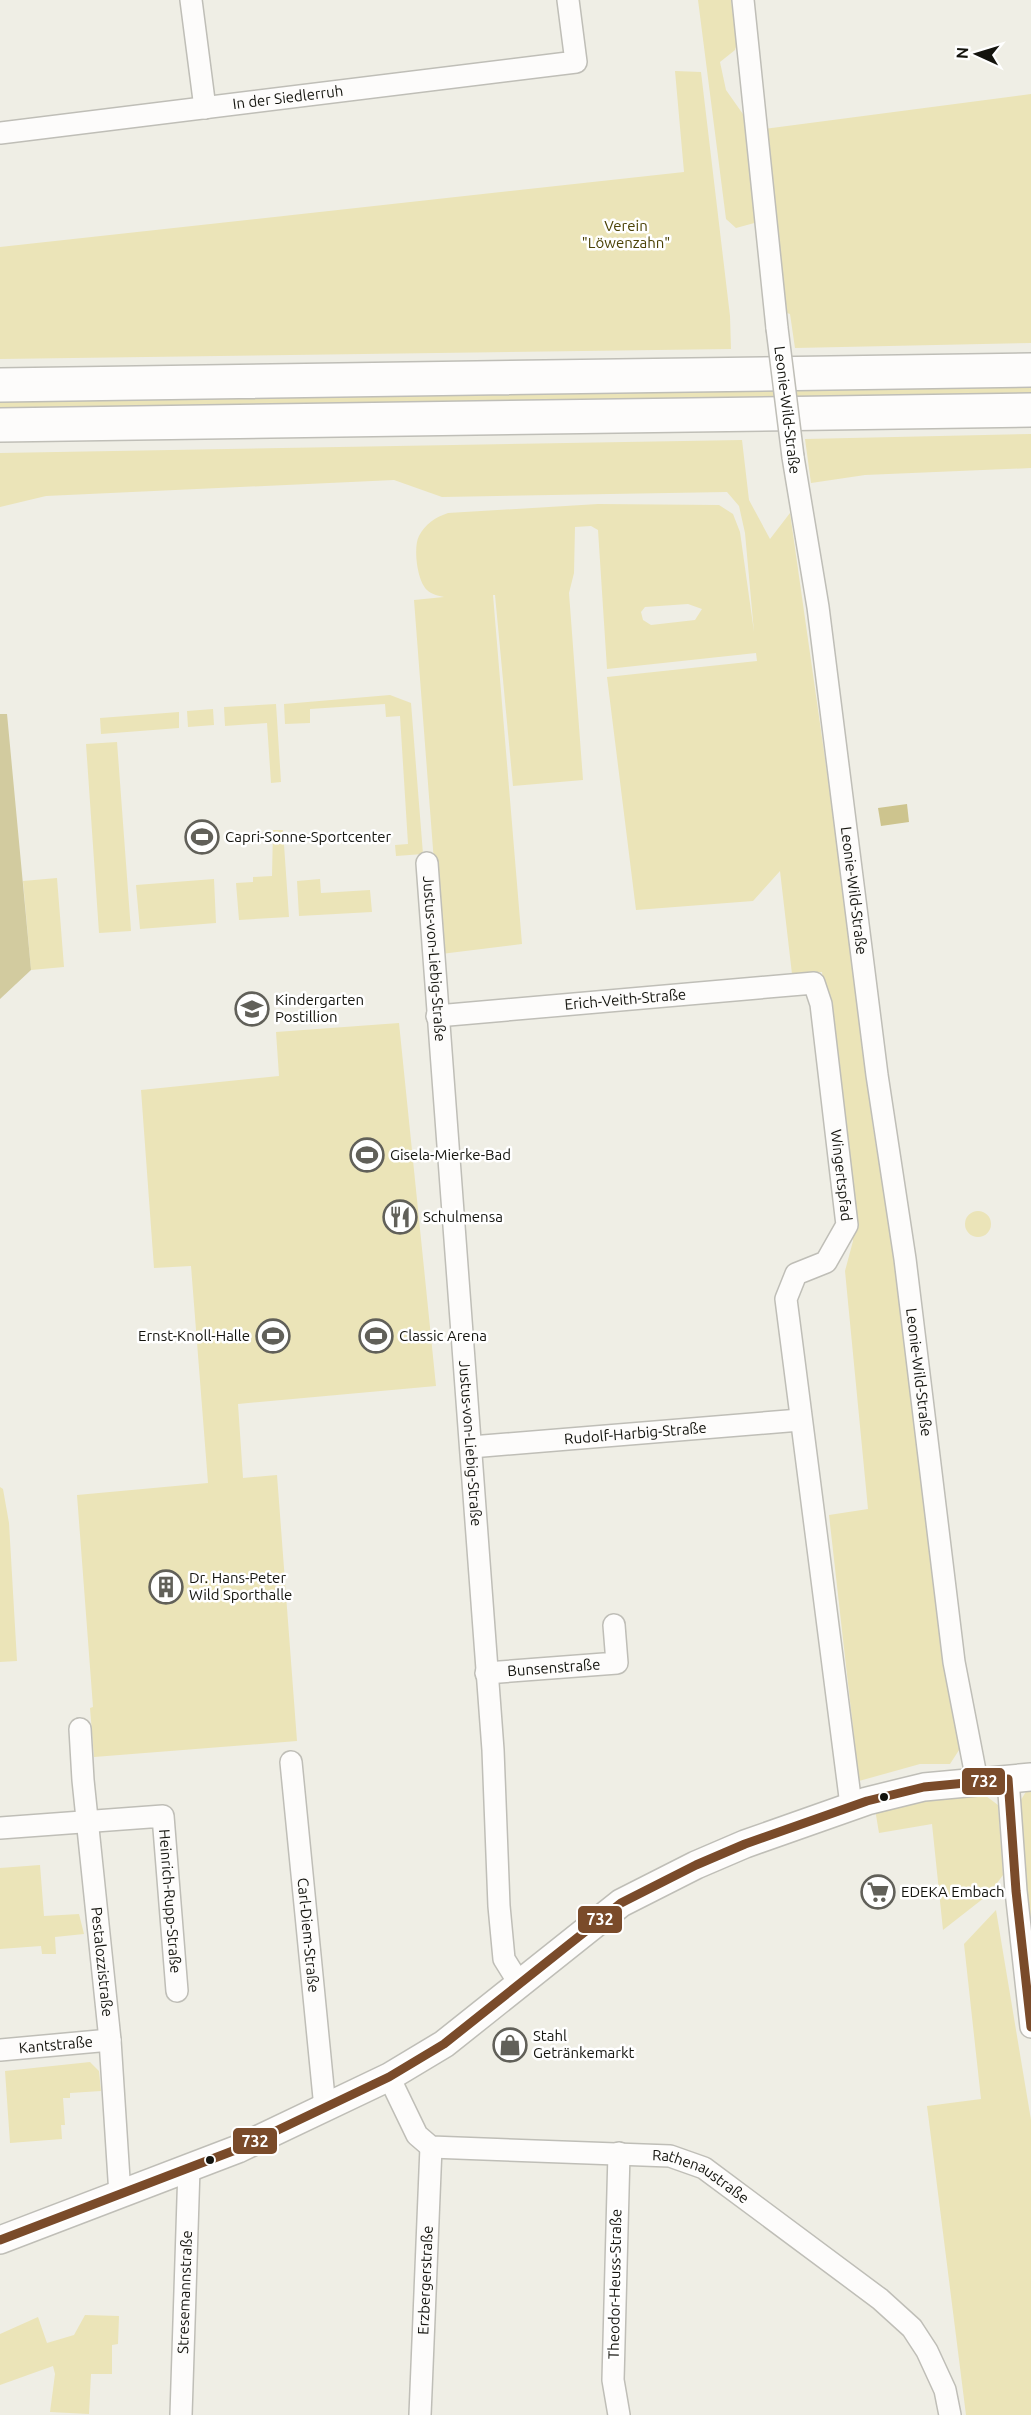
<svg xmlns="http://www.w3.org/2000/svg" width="1031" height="2415" font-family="Ubuntu,sans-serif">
	<rect width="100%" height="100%" fill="#efeee5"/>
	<!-- green -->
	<path fill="#ebe4b8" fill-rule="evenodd" d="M 698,0 L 731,0 L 737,44 L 735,50 L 720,62 L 726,90 L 745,117 L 758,222 L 736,228 L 726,219 Z
		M 675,71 L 701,72 L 730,316 L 731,349 L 0,359 L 0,247 L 684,172 Z
		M 1031,94 L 1031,343 L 795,348 L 790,314 L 787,313 L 764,129 Z
		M 1031,385 L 1031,393 L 0,409 L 0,401 Z
		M 1031,434 L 1031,468 L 865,475 L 811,483 L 805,439 Z
		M 742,440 L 749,500 L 770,539 L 790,513 L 838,850 L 873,1127 L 893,1250 L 944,1663 L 961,1747 L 950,1764 L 920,1764 L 859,1781 L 829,1515 L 868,1509 L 845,1271 L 853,1241 L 822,972 L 792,974 L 780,871 L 753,901 L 636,910 L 607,677 L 757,661 L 756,653 L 607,669 L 598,530 L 591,526 L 575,527 L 574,573 L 569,593 L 583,780 L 513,786 L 495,595 L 493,595 L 522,944 L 441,954 L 414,600 L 444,597 C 439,596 431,594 427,590 C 417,581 413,547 419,536 C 425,524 436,517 448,513 L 598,504 L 719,505 L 733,514 L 740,532 L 754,632 L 745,533 L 739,506 L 727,492 L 442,497 L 394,480 L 46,496 L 0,507 L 0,453 ZM 688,604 L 702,609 L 695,620 L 651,625 L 643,620 L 641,612 L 645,607 Z
		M 390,695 L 411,703 L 423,854 L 396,856 L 395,845 L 408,844 L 400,716 L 386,717 L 385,704 L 310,709 L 310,723 L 285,724 L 284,704 Z
		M 276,704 L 281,782 L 271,783 L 267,723 L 225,726 L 224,707 Z
		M 213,709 L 214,725 L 188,727 L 187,711 Z
		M 179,712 L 179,728 L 101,734 L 100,718 Z
		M 117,742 L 131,931 L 99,933 L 86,744 Z
		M 273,830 L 283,830 L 289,917 L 239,920 L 236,883 L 253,882 L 253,877 L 272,876 Z
		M 57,878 L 64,967 L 31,970 L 23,881 Z
		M 214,879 L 216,923 L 140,929 L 136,885 Z
		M 320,879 L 321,893 L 370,890 L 372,912 L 299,916 L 297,881 Z
		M 399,1023 L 436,1386 L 238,1404 L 243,1478 L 277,1475 L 297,1741 L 94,1757 L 90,1708 L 93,1707 L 77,1495 L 208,1483 L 191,1266 L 154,1268 L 141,1090 L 279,1076 L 276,1032 Z
		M965 1224a13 13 0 1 1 26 0a13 13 0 1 1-26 0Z
		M 0,1487 L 3,1489 L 9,1523 L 17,1661 L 0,1662 Z
		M 1028,1788 L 1031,1788 L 1031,1937 L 1024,1876 L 1021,1800 Z
		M 961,1793 L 986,1796 L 998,1805 L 1003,1875 L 989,1894 L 943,1930 L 932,1824 L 879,1833 L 875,1809 Z
		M 40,1865 L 44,1916 L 79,1914 L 84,1934 L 55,1937 L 56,1954 L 42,1954 L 41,1946 L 0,1949 L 0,1868 Z
		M 996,1910 L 1031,2120 L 1031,2415 L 966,2415 L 927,2106 L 981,2099 L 964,1944 Z
		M 90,2062 L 99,2071 L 101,2091 L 70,2093 L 70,2098 L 63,2098 L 65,2125 L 61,2125 L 62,2139 L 10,2143 L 5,2071 Z
		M 85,2315 L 119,2316 L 118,2344 L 112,2345 L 112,2374 L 91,2374 L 89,2414 L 50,2412 L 55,2374 L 53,2366 L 0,2385 L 0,2334 L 38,2317 L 47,2343 L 74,2335 Z"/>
	<!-- forest -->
	<path fill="#d2cb9f" d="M 0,714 L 7,714 L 31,970 L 0,999 Z"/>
	<!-- water -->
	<path fill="#cdc48e" d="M 907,804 L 909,822 L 881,826 L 878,808 Z"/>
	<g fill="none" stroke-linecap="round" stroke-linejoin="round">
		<defs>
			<g id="minor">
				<path d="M 191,0 L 205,108"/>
				<path d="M 743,0 L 777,328"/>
				<path id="s1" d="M 0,133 L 576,62 L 568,0"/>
				<path id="s2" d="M 793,457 L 818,607 L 877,1075 L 905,1259 L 954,1662 L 977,1781"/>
				<path id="s3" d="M 427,863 L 493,1750 L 499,1906 L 504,1959 L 519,1983"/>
				<path id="s4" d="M 437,1016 L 814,983 L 821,1004 L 847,1225 L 826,1262 L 796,1274 L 786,1299 L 851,1805"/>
				<path id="s5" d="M 471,1447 L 800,1420"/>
				<path id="s6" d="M 486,1673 L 617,1663 L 614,1625"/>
				<path id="s7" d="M 80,1729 L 83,1780 L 110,2040 L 120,2195"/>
				<path id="s8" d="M 291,1762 L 325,2108"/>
				<path d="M 1008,1779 L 1016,1891 L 1031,2027"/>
				<path id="s9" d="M 0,1828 L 163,1816 L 177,1991"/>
				<path id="s10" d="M 0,2050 L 110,2040"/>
				<path id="s11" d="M 389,2077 L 417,2135 L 431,2147 L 670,2156 L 704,2168 L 880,2299 L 912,2328 L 927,2351 L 945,2390 L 950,2415"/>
				<path d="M 619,2153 L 613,2380 L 619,2415"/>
				<path id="s12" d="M 181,2415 L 189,2168"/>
				<path id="s13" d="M 420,2415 L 431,2147"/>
			</g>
			<path id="tertiary" d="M 0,2240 L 238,2149 L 389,2077 L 444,2044 L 621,1903 L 696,1865 L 745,1844 L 867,1801 L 924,1787 L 1031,1777"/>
			<path id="motorway" d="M 0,385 L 1031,370
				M 0,425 L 1031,410"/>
		</defs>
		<!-- minor casing -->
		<use href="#minor" stroke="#bfbeb7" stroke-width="24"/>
		<!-- tertiary casing -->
		<use href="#tertiary" stroke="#bfbeb7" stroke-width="30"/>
		<!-- motorway casing -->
		<use href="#motorway" stroke="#bfbeb7" stroke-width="36"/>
		<!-- minor -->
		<use href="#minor" stroke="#fdfcfb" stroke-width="21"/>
		<!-- tertiary -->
		<use href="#tertiary" stroke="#fdfcfb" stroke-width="27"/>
		<!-- motorway -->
		<use href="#motorway" stroke="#fdfcfb" stroke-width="33"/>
		<defs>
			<path id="minor-bridge" d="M 777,328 L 793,457"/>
		</defs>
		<!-- minor-bridge casing -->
		<use href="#minor-bridge" stroke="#bfbeb7" stroke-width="24" stroke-linecap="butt"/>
		<!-- minor-bridge -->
		<use href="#minor-bridge" stroke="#fdfcfb" stroke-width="21"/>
		<defs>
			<path id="bus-1" d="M 0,2240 L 238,2149 L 389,2077 L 444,2044 L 621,1903 L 696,1865 L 745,1844 L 867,1801 L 924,1787 L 1008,1779 L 1016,1891 L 1031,2027"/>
		</defs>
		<!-- bus-1 casing -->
		<use href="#bus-1" stroke="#fff" stroke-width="14"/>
		<!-- bus-1 -->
		<use href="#bus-1" stroke="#7a4b2a" stroke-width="9"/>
	</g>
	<!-- icons -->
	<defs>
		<symbol id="stadium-ring" viewBox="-11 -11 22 22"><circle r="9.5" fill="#fff" stroke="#616059" stroke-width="1.5"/><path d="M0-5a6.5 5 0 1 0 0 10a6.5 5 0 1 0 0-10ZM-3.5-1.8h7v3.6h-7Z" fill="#616059"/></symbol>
		<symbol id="school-ring" viewBox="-11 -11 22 22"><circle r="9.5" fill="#fff" stroke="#616059" stroke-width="1.5"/><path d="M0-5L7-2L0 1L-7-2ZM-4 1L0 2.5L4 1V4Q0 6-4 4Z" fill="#616059"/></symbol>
		<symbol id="restaurant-ring" viewBox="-11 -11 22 22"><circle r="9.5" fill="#fff" stroke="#616059" stroke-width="1.5"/><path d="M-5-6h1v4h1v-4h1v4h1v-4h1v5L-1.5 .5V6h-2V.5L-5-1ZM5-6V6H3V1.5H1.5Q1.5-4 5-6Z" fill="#616059"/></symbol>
		<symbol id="building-ring" viewBox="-11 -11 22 22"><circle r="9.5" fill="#fff" stroke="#616059" stroke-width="1.5"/><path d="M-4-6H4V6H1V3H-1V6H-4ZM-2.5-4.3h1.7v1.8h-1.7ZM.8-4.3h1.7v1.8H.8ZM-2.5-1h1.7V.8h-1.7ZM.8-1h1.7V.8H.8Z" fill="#616059"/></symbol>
		<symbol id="supermarket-ring" viewBox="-11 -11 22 22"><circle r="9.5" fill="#fff" stroke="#616059" stroke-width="1.5"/><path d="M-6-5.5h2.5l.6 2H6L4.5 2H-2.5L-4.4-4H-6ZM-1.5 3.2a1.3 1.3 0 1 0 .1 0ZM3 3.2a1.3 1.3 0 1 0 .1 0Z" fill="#616059"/></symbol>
		<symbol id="shop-ring" viewBox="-11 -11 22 22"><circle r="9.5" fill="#fff" stroke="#616059" stroke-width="1.5"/><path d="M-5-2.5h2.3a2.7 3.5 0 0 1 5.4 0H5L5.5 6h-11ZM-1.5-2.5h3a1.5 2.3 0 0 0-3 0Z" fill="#616059"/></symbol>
	</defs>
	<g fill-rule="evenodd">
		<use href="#stadium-ring" x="183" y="818" width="38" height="38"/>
		<use href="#school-ring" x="233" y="990" width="38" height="38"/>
		<use href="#stadium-ring" x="348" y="1136" width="38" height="38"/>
		<use href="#restaurant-ring" x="381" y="1198" width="38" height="38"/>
		<use href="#stadium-ring" x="254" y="1317" width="38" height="38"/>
		<use href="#stadium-ring" x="357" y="1317" width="38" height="38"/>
		<use href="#building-ring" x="147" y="1568" width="38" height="38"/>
		<use href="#supermarket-ring" x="859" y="1873" width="38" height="38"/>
		<use href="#shop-ring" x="491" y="2026" width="38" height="38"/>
	</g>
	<!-- markers -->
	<g fill="#14140e" stroke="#fff" stroke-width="2">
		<circle cx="884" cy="1797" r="5"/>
		<circle cx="210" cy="2160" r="5"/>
	</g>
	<g text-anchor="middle" stroke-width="5" stroke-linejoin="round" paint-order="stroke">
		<!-- street labels -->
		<g font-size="15" fill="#14140e" stroke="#fff">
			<text dy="5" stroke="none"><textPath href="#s1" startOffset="290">In der Siedlerruh</textPath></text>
			<text transform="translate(787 410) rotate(83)" y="5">Leonie-Wild-Straße</text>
			<text dy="5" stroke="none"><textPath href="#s2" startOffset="438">Leonie-Wild-Straße</textPath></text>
			<text dy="5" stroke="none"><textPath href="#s3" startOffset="96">Justus-von-Liebig-Straße</textPath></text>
			<text dy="5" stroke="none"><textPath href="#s4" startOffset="189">Erich-Veith-Straße</textPath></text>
			<text dy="5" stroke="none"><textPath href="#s4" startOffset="573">Wingertspfad</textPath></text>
			<text dy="5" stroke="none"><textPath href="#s2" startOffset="924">Leonie-Wild-Straße</textPath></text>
			<text dy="5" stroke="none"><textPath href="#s5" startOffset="165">Rudolf-Harbig-Straße</textPath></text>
			<text dy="5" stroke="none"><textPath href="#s3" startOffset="582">Justus-von-Liebig-Straße</textPath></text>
			<text dy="5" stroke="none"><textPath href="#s6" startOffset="68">Bunsenstraße</textPath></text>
			<text dy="5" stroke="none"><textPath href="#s9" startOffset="249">Heinrich-Rupp-Straße</textPath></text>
			<text dy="5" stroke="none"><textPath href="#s8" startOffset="174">Carl-Diem-Straße</textPath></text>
			<text dy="5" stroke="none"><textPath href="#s7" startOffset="234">Pestalozzistraße</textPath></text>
			<text dy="5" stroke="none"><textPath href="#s10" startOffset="56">Kantstraße</textPath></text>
			<text dy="5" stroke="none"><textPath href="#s11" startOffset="358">Rathenaustraße</textPath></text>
			<text dy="5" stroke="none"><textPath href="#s13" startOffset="135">Erzbergerstraße</textPath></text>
			<text transform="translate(615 2284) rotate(-89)" y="5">Theodor-Heuss-Straße</text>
			<text dy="5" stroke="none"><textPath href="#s12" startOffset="123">Stresemannstraße</textPath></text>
		</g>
		<!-- park labels -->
		<g font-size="15" fill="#4b4205" stroke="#fff">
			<text x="626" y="231">Verein<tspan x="626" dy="17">"Löwenzahn"</tspan></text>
		</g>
		<!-- poi labels -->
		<g font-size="15" fill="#14140e" stroke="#fff" text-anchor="start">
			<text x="225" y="842">Capri-Sonne-Sportcenter</text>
			<text x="275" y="1005">Kindergarten<tspan x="275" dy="17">Postillion</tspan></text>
			<text x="390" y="1160">Gisela-Mierke-Bad</text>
			<text x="423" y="1222">Schulmensa</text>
			<text x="250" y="1341" text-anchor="end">Ernst-Knoll-Halle</text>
			<text x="399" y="1341">Classic Arena</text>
			<text x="189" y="1583">Dr. Hans-Peter<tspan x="189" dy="17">Wild Sporthalle</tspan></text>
			<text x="901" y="1897">EDEKA Embach</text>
			<text x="533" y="2041">Stahl<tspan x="533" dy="17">Getränkemarkt</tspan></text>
		</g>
	</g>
	<g stroke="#fff" stroke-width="2">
		<rect x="961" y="1767" width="45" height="29" rx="6" fill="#7a4b2a"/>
		<rect x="577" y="1905" width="46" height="29" rx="6" fill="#7a4b2a"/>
		<rect x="232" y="2127" width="46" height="28" rx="6" fill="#7a4b2a"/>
	</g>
	<g font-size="16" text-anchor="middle" font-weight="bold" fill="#fff">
		<text x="984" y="1787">732</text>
		<text x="600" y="1925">732</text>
		<text x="255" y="2147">732</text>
	</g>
	<!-- north arrow -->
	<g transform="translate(977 54) rotate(274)" stroke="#ffffff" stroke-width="4.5" paint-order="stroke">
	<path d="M0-4.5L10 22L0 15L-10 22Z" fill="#14140e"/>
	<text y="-9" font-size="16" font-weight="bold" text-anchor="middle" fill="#14140e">N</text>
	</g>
</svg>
